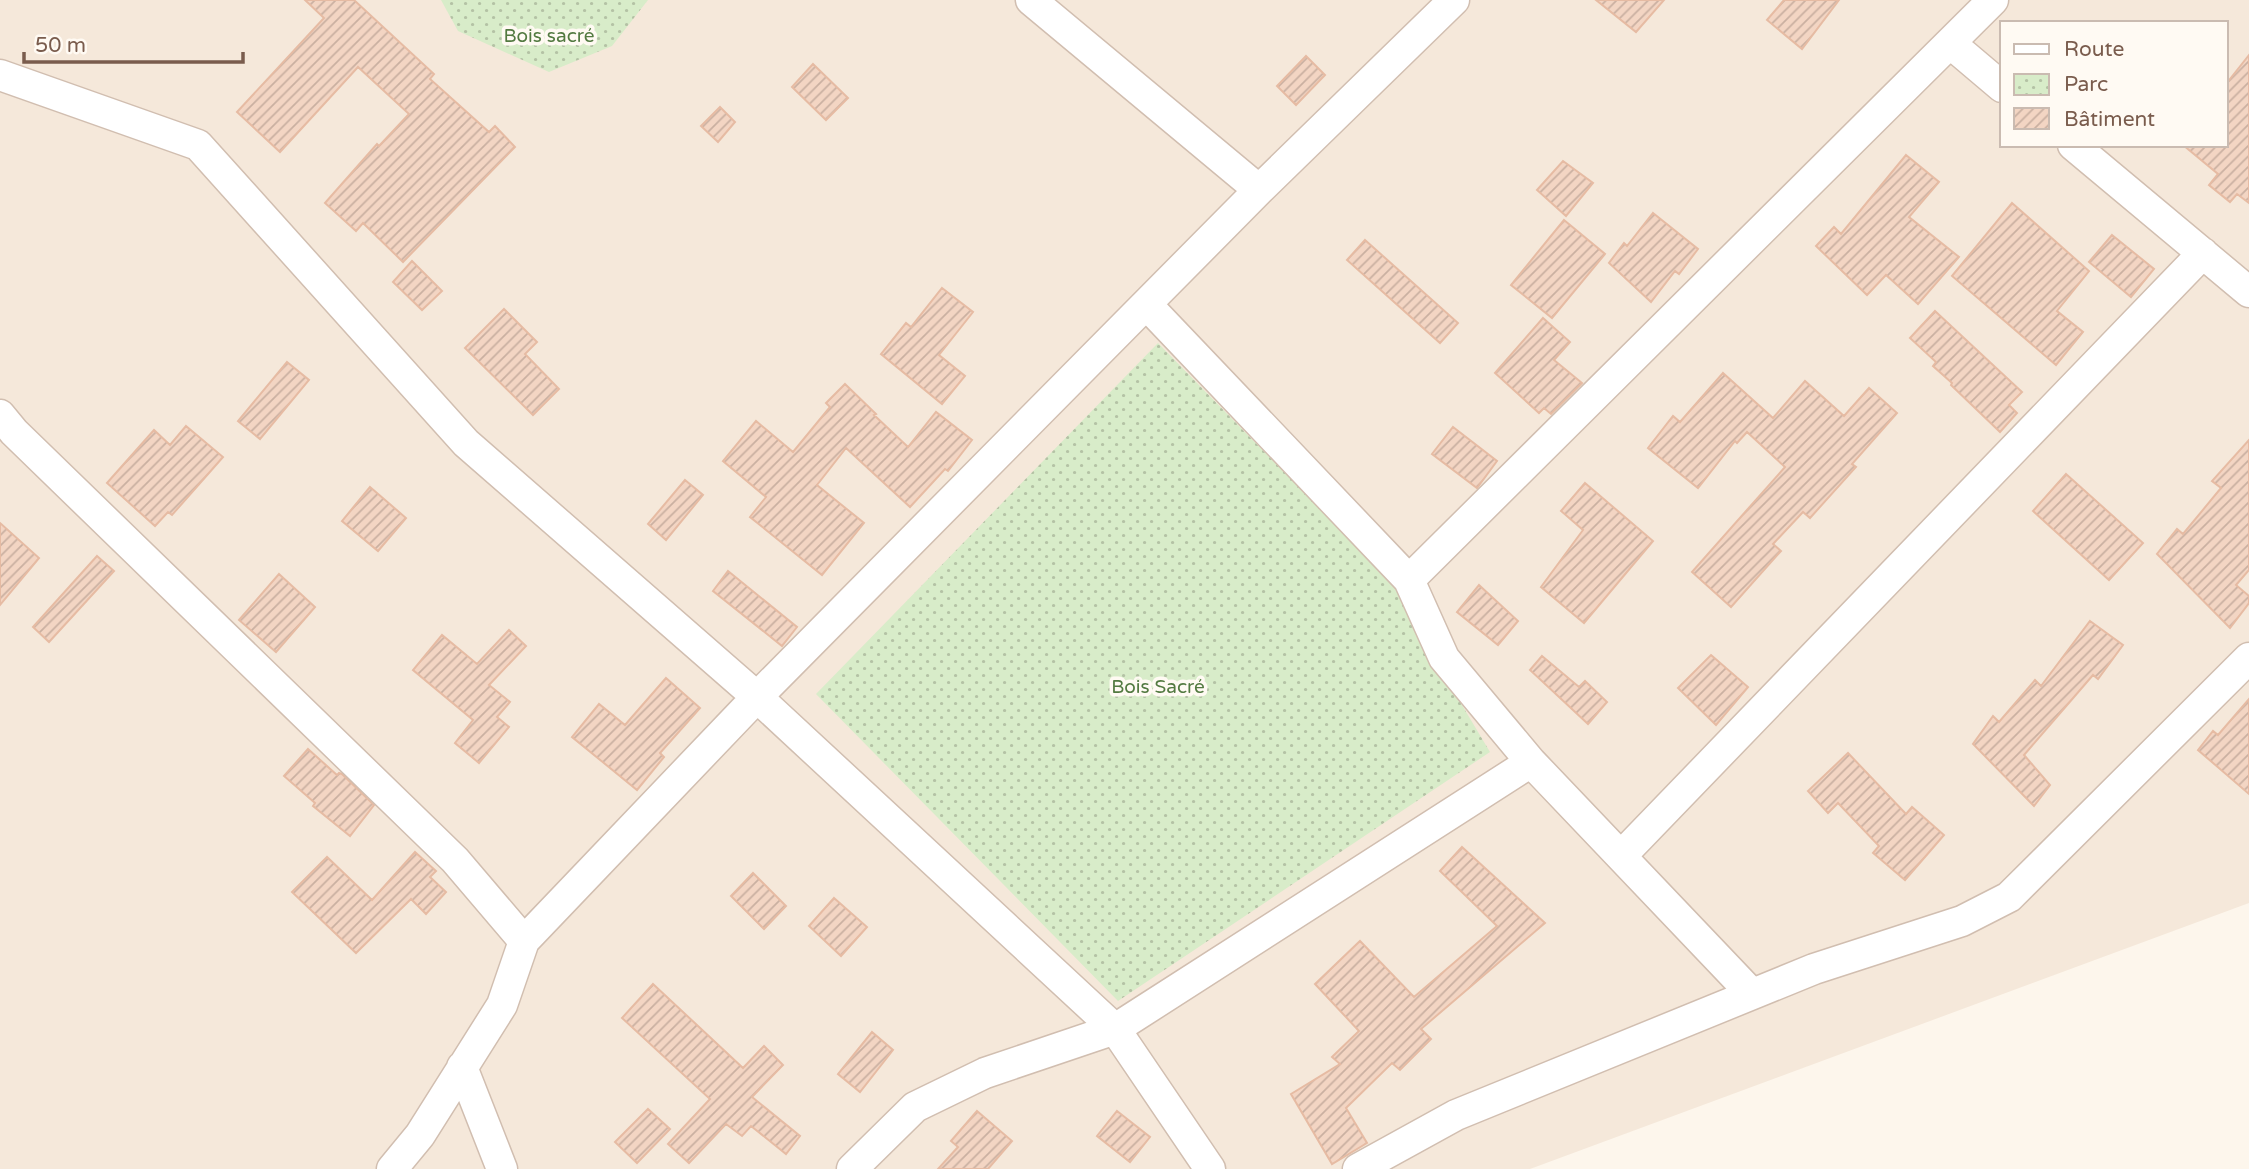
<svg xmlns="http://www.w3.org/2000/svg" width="2249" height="1169" font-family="'Varela Round',sans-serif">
	<defs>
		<pattern id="park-dots" width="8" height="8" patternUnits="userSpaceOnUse" patternTransform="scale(1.75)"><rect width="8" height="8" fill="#d8ecc9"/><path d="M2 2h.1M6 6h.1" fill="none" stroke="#b4c2a5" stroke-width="1.8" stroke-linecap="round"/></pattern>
		<pattern id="building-hatch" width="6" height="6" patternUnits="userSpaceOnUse" patternTransform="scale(1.75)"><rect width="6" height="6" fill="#f3d5c3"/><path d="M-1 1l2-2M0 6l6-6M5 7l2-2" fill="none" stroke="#cab0a1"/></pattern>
	</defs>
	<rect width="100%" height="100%" fill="#fdf6ec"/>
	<!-- residential -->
	<path fill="#f5e8da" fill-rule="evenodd" d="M 0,0 L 2249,0 L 2249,903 L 1530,1169 L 0,1169 ZM 2002,23 L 2226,23 L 2226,145 L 2002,145 Z"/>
	<!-- park -->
	<path fill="url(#park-dots)" d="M 441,0 L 648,0 L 612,46 L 549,72 L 458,31 Z
		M 1158,343 L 1414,605 L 1450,685 L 1490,752 L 1118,1001 L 816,694 Z"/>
	<!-- building -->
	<path fill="url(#building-hatch)" stroke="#e6bba3" stroke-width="2" d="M 305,0 L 354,0 L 434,74 L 430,79 L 489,132 L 495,126 L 515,147 L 403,262 L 363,223 L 356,231 L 325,203 L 377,144 L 379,146 L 409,114 L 358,67 L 280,152 L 237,112 L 324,18 Z
		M 1596,0 L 1664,0 L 1636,32 Z
		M 1784,0 L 1839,0 L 1802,49 L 1767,20 Z
		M 2249,55 L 2249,203 L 2237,194 L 2230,202 L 2209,185 L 2218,174 L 2183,145 L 2226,145 L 2226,84 Z
		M 1306,56 L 1325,75 L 1296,105 L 1277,86 Z
		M 813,64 L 848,98 L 826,120 L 792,87 Z
		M 720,107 L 735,122 L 718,142 L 701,126 Z
		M 1906,155 L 1939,182 L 1909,217 L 1959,257 L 1918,304 L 1886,275 L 1867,295 L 1816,246 L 1834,227 L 1841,234 Z
		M 1563,161 L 1593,183 L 1566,216 L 1537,190 Z
		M 2012,203 L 2089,271 L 2057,311 L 2083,332 L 2056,365 L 1952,276 Z
		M 1653,213 L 1698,249 L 1679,274 L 1675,271 L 1651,302 L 1609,263 L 1624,243 L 1627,246 Z
		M 1564,220 L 1605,254 L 1552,318 L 1511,285 Z
		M 2112,235 L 2154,269 L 2131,297 L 2089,262 Z
		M 1365,240 L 1458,323 L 1440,343 L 1347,260 Z
		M 412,261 L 442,291 L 422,310 L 393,282 Z
		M 942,288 L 973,312 L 939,355 L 965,376 L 942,404 L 881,354 L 906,323 L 911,327 Z
		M 504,309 L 537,342 L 525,354 L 559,389 L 533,415 L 465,348 Z
		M 1935,311 L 2022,392 L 2009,405 L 2017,413 L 2000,432 L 1951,385 L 1952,383 L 1933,366 L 1936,362 L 1910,338 Z
		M 1543,318 L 1570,342 L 1554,360 L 1582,383 L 1551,414 L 1544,408 L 1539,413 L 1495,373 Z
		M 287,362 L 309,380 L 260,439 L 238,421 Z
		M 1723,373 L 1773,418 L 1805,381 L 1844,416 L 1869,388 L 1897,413 L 1852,464 L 1856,467 L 1810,518 L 1803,512 L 1773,544 L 1781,551 L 1731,607 L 1692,572 L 1785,467 L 1747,432 L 1737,443 L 1735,441 L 1698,488 L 1648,448 L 1673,416 L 1680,422 Z
		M 845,384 L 876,414 L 874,415 L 908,447 L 936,412 L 972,440 L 948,471 L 945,469 L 910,507 L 846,448 L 817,485 L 864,523 L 822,575 L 750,517 L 766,497 L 723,461 L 756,421 L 793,452 L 830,407 L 826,403 Z
		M 186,426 L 223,457 L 172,515 L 168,512 L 155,526 L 107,483 L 154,430 L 170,445 Z
		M 1453,427 L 1497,461 L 1477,488 L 1432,454 Z
		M 2249,440 L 2249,570 L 2236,585 L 2249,596 L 2249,603 L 2230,628 L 2157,554 L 2177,529 L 2183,534 L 2221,488 L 2212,481 Z
		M 2066,474 L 2143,543 L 2109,580 L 2033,511 Z
		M 685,480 L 703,495 L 666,540 L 648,524 Z
		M 1585,483 L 1653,541 L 1584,623 L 1541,587 L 1583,530 L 1561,511 Z
		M 370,487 L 406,518 L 378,551 L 342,521 Z
		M 0,523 L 39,558 L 0,605 Z
		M 97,556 L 114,571 L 49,642 L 33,627 Z
		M 728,571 L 797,627 L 782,646 L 713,591 Z
		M 279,574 L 315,607 L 276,652 L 239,620 Z
		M 1479,585 L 1518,621 L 1498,645 L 1457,612 Z
		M 2090,621 L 2123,645 L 2098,679 L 2093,675 L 2024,755 L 2050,785 L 2034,806 L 1973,744 L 1993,716 L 1999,722 L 2035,680 L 2041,686 Z
		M 509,630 L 526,646 L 489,685 L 510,702 L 497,717 L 509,727 L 479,763 L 455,743 L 473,720 L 413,670 L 442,635 L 477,664 Z
		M 1711,655 L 1748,687 L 1716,725 L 1678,688 Z
		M 1542,656 L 1579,687 L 1585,681 L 1607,702 L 1588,724 L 1530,670 Z
		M 666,678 L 700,708 L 660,753 L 664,757 L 637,790 L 572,737 L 599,704 L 625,725 Z
		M 2249,699 L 2249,794 L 2198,750 L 2213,731 L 2218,735 Z
		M 308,749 L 337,775 L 339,773 L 342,774 L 374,805 L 350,836 L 313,806 L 315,803 L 284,776 Z
		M 1848,753 L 1906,814 L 1912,807 L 1944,835 L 1905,880 L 1873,853 L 1879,846 L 1838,803 L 1828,813 L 1808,791 Z
		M 1462,847 L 1545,923 L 1421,1029 L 1431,1039 L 1400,1070 L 1392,1063 L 1346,1108 L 1367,1143 L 1332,1164 L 1291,1094 L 1340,1064 L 1332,1057 L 1359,1031 L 1315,984 L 1360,941 L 1414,997 L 1497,926 L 1440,871 Z
		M 415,852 L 436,871 L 430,877 L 446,892 L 426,914 L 411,899 L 356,953 L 292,892 L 327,857 L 372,900 Z
		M 753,873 L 786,906 L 764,929 L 731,896 Z
		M 834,898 L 867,927 L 841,956 L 809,926 Z
		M 653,984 L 743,1068 L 764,1046 L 783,1065 L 752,1097 L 800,1136 L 786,1154 L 751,1126 L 742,1136 L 726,1124 L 689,1163 L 668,1144 L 710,1099 L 622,1018 Z
		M 872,1032 L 893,1050 L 860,1092 L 838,1074 Z
		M 648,1109 L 670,1129 L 637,1163 L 615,1142 Z
		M 977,1111 L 1012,1141 L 988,1169 L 938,1169 L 958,1147 L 951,1141 Z
		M 1117,1111 L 1150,1137 L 1130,1162 L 1097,1136 Z"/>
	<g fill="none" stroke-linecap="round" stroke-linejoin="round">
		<defs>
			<path id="street" d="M 1031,0 L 1259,190
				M 1950,43 L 2002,87
				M 0,75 L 198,145 L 466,443 L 757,697 L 1115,1029 L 1210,1169
				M 2073,145 L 2249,292
				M 1147,305 L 1409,580 L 1444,658 L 1531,762 L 1752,994
				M 0,415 L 14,432 L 455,860 L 524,941
				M 1409,580 L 1993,0
				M 1622,855 L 2203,253
				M 462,1067 L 502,1169
				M 392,1169 L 420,1135 L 502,1005 L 524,941 L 757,697 L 1259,190 L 1454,0
				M 852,1169 L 915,1107 L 985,1073 L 1115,1029 L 1531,762
				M 1358,1169 L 1456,1115 L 1814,969 L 1962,921 L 2009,897 L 2249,658"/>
		</defs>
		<!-- street casing -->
		<use href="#street" stroke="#d1beb0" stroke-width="33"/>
		<!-- street -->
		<use href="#street" stroke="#fff" stroke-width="30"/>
	</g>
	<g text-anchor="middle" stroke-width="7" stroke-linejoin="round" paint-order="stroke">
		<!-- park labels -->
		<g font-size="19" fill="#537a41" stroke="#fffaf3">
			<text x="549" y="42">Bois sacré</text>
			<text x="1158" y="693">Bois Sacré</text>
		</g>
	</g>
	<!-- legend -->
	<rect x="2000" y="21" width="228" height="126" fill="#fffaf3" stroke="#cabbb1" stroke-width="2"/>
	<rect x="2014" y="44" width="35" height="10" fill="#ffffff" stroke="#cabbb1" stroke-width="2"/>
	<text x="2064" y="56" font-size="21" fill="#7a5c4d">Route</text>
	<rect x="2014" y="74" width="35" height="21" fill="url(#park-dots)" stroke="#cabbb1" stroke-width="2"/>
	<text x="2064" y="91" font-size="21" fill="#7a5c4d">Parc</text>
	<rect x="2014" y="108" width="35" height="21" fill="url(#building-hatch)" stroke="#cabbb1" stroke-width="2"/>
	<text x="2064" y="126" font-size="21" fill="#7a5c4d">Bâtiment</text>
	<!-- scale -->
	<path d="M24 52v10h219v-10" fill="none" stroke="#7a5c4d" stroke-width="3.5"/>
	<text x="35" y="52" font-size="21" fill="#7a5c4d" stroke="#fffaf3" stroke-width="5" paint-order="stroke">50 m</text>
</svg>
